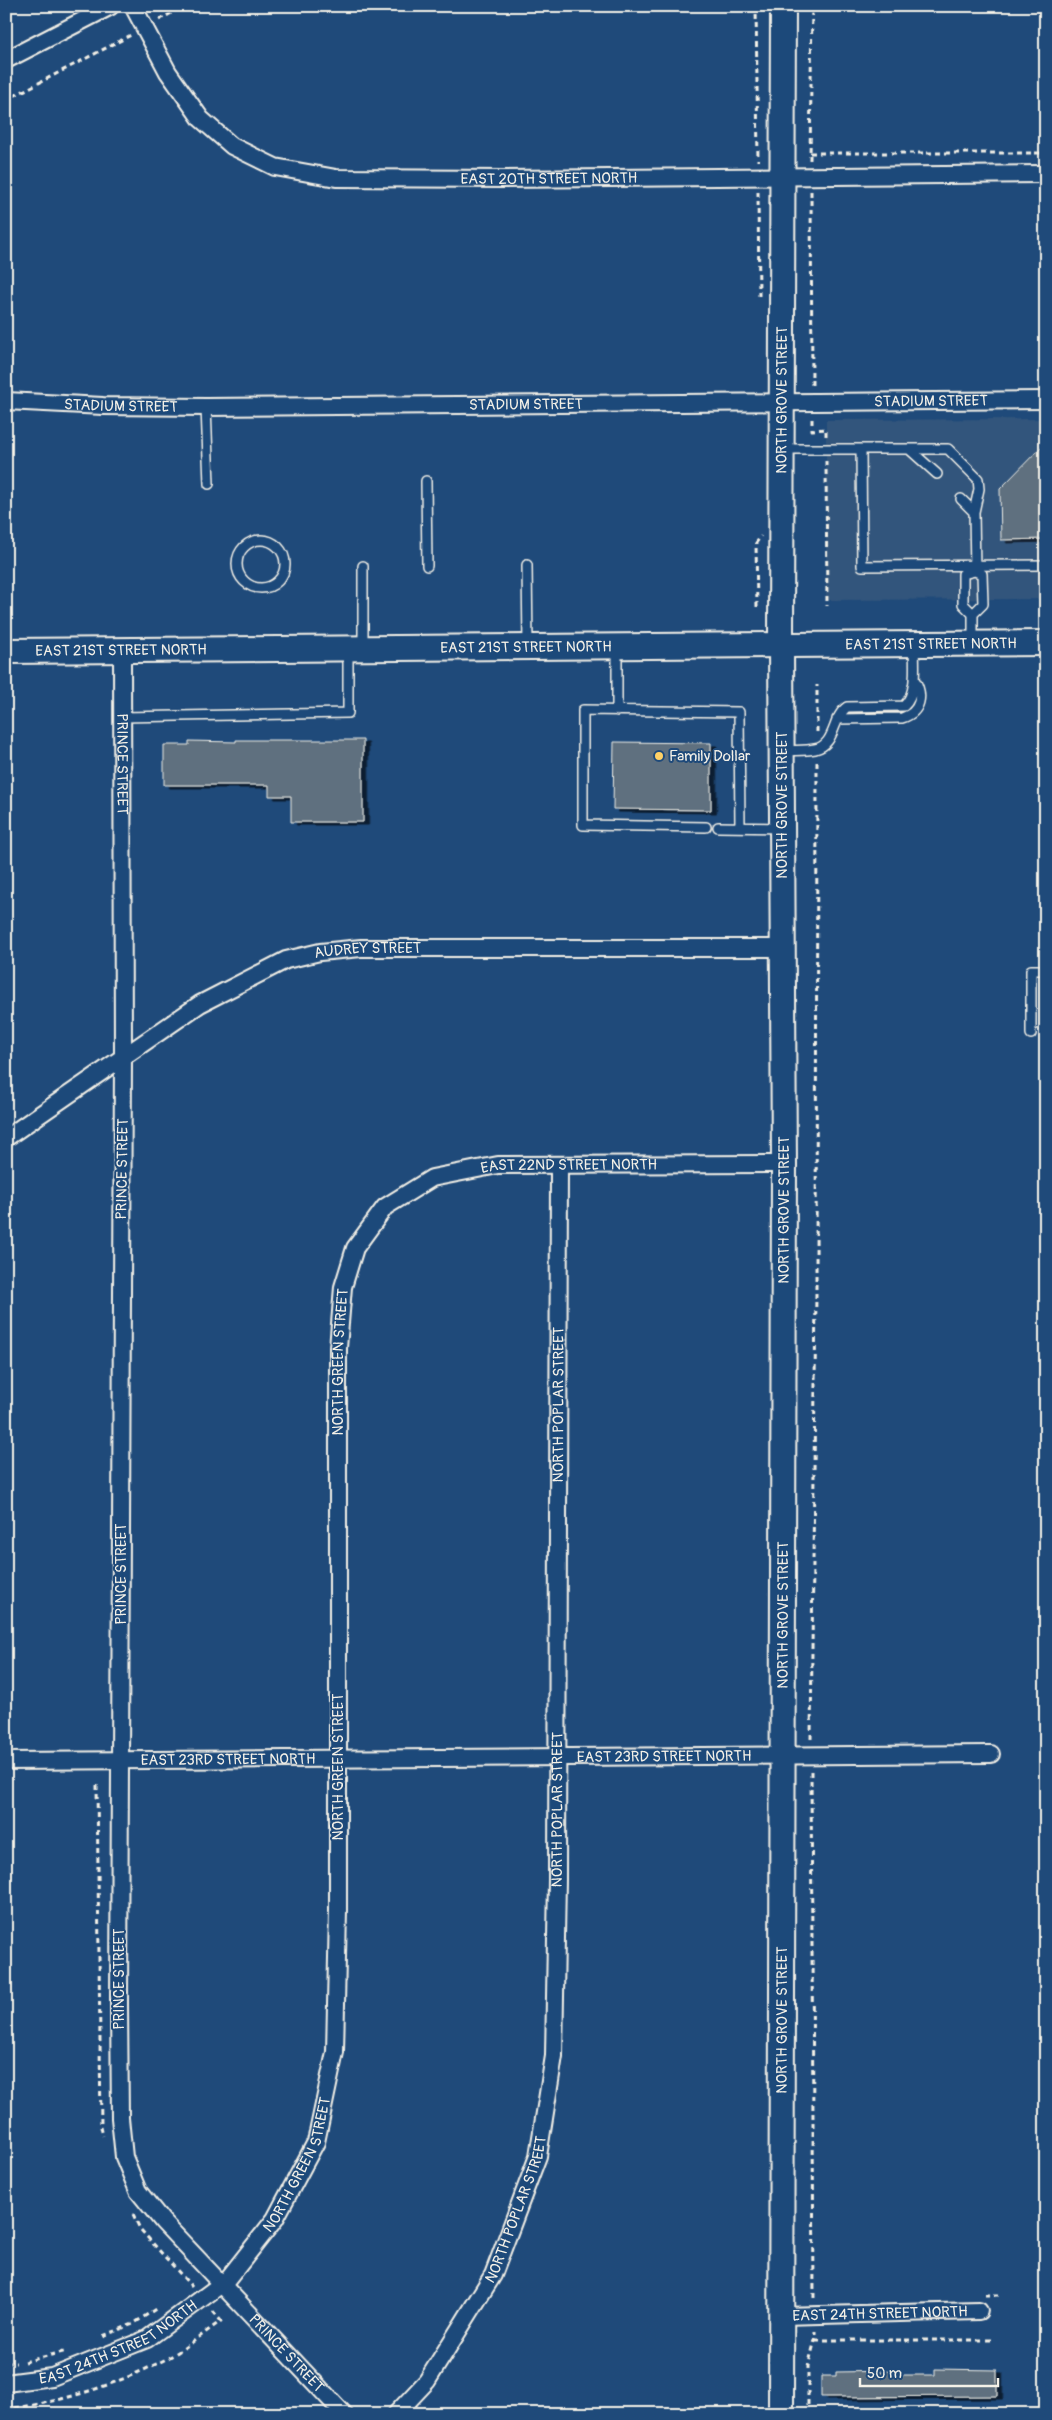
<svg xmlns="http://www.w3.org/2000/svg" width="1052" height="2420" font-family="Pangolin,sans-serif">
	<defs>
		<filter id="shadow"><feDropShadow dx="5.5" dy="3" stdDeviation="0" flood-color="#0009"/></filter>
	</defs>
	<rect width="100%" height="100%" fill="#1f4a7a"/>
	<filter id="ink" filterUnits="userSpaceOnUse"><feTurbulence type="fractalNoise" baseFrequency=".02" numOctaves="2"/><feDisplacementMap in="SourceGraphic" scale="10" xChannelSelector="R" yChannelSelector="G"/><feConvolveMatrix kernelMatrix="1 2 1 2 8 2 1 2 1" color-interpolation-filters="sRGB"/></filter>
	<g filter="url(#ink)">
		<!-- built -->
		<path fill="#32557c" d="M 1046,419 L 1046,599 L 826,600 L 826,420 Z"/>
		<!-- building -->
		<path fill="#5e707f" stroke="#f4f1e8" filter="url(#shadow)" d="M 1046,442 L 1046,539 L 1001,540 L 1000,489 Z
			M 236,740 L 363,740 L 363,822 L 291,822 L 291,796 L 269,796 L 269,785 L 164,785 L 164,745 L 189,745 L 189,741 L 236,742 Z
			M 614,742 L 711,743 L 711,810 L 613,809 Z
			M 935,2369 L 997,2370 L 997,2396 L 821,2397 L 821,2376 L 836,2376 L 836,2372 L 895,2371 L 895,2375 L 935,2375 Z"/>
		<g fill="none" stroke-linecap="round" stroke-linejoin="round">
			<defs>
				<path id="lane" d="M 206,407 L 209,484
					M 782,449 L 861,449 L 862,566 L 1046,565
					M 861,449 L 948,449 L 978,479 L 979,489 L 974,512 L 975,571
					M 909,449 L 937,474
					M 426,481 L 427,566
					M 961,499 L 974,512
					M237 564a24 24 0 1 1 48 0a24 24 0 1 1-48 0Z
					M 527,565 L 528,646
					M 973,614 L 963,604 L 963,574 L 975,571 L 982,574 L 983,604 L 973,614 L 973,643
					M 617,646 L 617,711
					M 363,647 L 363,566
					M 122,717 L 348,713 L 348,650
					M 837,719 L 902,718 C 921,712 924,695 914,679
					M 783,751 C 793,750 805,751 815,749 C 836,745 832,717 847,707 L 904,706 C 918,693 914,663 914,645
					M 706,827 L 583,825 L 583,710 L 739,712 L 740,827
					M 718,827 L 782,828
					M 1031,1034 L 1031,970 L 1046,970"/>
				<g id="street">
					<path id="s1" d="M 133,6 L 168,72 L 201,119 L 232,146 L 275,167 L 336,178 L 503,179 L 1046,174"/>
					<path d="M 6,60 L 111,6"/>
					<path id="s2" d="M 6,401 L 103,406 L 206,407 L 1046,400"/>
					<path id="s3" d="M 122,649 L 123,1057 L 119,2004 L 120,2118 L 124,2157 L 138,2191 L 163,2222 L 344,2414"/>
					<path id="s4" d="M 6,1138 L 200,1004 L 286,960 L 320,952 L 361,948 L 783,948"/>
					<path id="s5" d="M 6,1761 L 991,1754"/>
					<path id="s6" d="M 781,2316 L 979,2311"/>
					<path id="s7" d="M 6,2383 L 52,2377 L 147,2339 L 227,2280 L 275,2219 L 316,2142 L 335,2052 L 338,1910 L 338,1348 L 343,1287 L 355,1248 L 385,1207 L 432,1178 L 498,1165 L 784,1164"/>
					<path id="s8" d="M 396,2414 L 427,2381 L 493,2275 L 538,2156 L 554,2056 L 557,1879 L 559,1165"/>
				</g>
				<g id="secondary">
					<path id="s9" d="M 6,651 L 1046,643"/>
					<path id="s10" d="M 781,2414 L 784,1164 L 781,644 L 783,6"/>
				</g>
			</defs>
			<!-- lane casing -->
			<use href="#lane" stroke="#f4f1e8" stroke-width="12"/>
			<!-- street casing -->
			<use href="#street" stroke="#f4f1e8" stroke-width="20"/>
			<!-- secondary casing -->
			<use href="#secondary" stroke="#f4f1e8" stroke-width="28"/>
			<!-- path -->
			<path stroke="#f4f1e8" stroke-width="3" stroke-dasharray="5 4" stroke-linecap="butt" d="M 756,6 L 758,161
				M 159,20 L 184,6
				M 6,100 L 131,35
				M 810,153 L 1046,153
				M 810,160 L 812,6
				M 811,191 L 812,385
				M 758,192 L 759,296
				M 812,419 L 812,430 L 826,429 L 826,438
				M 826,461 L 827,606
				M 757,607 L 756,543 L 761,536
				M 817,732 L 817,685
				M 811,1739 L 816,1294 L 817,761
				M 811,1771 L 814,2299
				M 97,1785 L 101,2127 L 103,2136
				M 1046,1896 L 1043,1979 L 1046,2002
				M 133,2214 L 140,2229 L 192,2287
				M 985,2295 L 999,2295
				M 103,2336 L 133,2324 L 157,2308
				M 815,2340 L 993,2340
				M 24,2362 L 67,2351
				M 6,2363 L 16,2363
				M 6,2409 C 61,2403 119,2384 168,2358 C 186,2348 204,2333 221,2321 L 212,2310
				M 808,2414 L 808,2366 L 815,2340 L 815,2331"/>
			<!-- lane -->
			<use href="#lane" stroke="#1f4a7a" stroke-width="9"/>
			<!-- street -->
			<use href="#street" stroke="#1f4a7a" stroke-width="16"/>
			<!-- secondary -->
			<use href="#secondary" stroke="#1f4a7a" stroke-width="24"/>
		</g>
	</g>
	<!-- markers -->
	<circle fill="#ffd166" stroke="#1f4a7a" stroke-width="2" cx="659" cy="756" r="5"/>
	<g text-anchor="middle" stroke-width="4" stroke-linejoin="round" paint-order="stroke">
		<!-- street labels -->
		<g font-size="15" fill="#f4f1e8" stroke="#1f4a7a">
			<text dy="5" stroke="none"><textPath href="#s1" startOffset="496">EAST 20TH STREET NORTH</textPath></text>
			<text dy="5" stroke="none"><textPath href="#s10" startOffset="2014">NORTH GROVE STREET</textPath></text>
			<text dy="5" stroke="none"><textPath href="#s2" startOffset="925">STADIUM STREET</textPath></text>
			<text dy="5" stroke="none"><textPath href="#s2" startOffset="520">STADIUM STREET</textPath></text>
			<text dy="5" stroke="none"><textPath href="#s2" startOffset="115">STADIUM STREET</textPath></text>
			<text dy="5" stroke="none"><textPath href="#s9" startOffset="925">EAST 21ST STREET NORTH</textPath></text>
			<text dy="5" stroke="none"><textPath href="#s9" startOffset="520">EAST 21ST STREET NORTH</textPath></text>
			<text dy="5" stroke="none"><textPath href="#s9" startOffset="115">EAST 21ST STREET NORTH</textPath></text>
			<text dy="5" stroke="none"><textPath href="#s3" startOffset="115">PRINCE STREET</textPath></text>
			<text transform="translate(782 805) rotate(-90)" y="5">NORTH GROVE STREET</text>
			<text dy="5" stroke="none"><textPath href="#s4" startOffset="415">AUDREY STREET</textPath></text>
			<text dy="5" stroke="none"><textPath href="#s7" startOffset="1555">EAST 22ND STREET NORTH</textPath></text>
			<text transform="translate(122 1169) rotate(-89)" y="5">PRINCE STREET</text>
			<text dy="5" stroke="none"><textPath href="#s10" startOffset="1204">NORTH GROVE STREET</textPath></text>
			<text dy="5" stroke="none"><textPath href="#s7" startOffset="1195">NORTH GREEN STREET</textPath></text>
			<text dy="5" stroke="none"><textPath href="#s8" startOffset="1050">NORTH POPLAR STREET</textPath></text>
			<text transform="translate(121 1574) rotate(-90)" y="5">PRINCE STREET</text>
			<text dy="5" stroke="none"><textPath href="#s10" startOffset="799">NORTH GROVE STREET</textPath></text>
			<text dy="5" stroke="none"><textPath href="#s5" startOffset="658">EAST 23RD STREET NORTH</textPath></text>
			<text dy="5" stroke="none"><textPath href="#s5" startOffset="222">EAST 23RD STREET NORTH</textPath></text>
			<text transform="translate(338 1767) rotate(-90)" y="5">NORTH GREEN STREET</text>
			<text dy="5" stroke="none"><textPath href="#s8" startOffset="645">NORTH POPLAR STREET</textPath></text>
			<text transform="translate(119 1979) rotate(-90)" y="5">PRINCE STREET</text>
			<text dy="5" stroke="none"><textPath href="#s10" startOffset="394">NORTH GROVE STREET</textPath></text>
			<text dy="5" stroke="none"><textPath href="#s7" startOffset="385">NORTH GREEN STREET</textPath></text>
			<text dy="5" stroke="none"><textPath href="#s8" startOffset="240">NORTH POPLAR STREET</textPath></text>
			<text dy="5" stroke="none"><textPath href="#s6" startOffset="99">EAST 24TH STREET NORTH</textPath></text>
			<text dy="5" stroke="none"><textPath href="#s7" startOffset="121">EAST 24TH STREET NORTH</textPath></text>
			<text dy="5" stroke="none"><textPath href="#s3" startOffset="1765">PRINCE STREET</textPath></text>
		</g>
		<!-- poi labels -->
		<g font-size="15" fill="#f4f1e8" stroke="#1f4a7a" text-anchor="start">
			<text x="669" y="761">Family Dollar</text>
		</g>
	</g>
	<!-- margin -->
	<rect width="1052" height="2420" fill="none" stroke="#1f4a7a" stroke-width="25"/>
	<rect x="12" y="12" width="1027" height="2395" fill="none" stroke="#f4f1e8" stroke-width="2" filter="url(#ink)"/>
	<!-- scale -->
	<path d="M860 2378v8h138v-8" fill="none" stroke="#f4f1e8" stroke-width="2.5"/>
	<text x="867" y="2378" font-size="15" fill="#f4f1e8" stroke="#1f4a7a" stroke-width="4" paint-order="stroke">50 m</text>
</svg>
